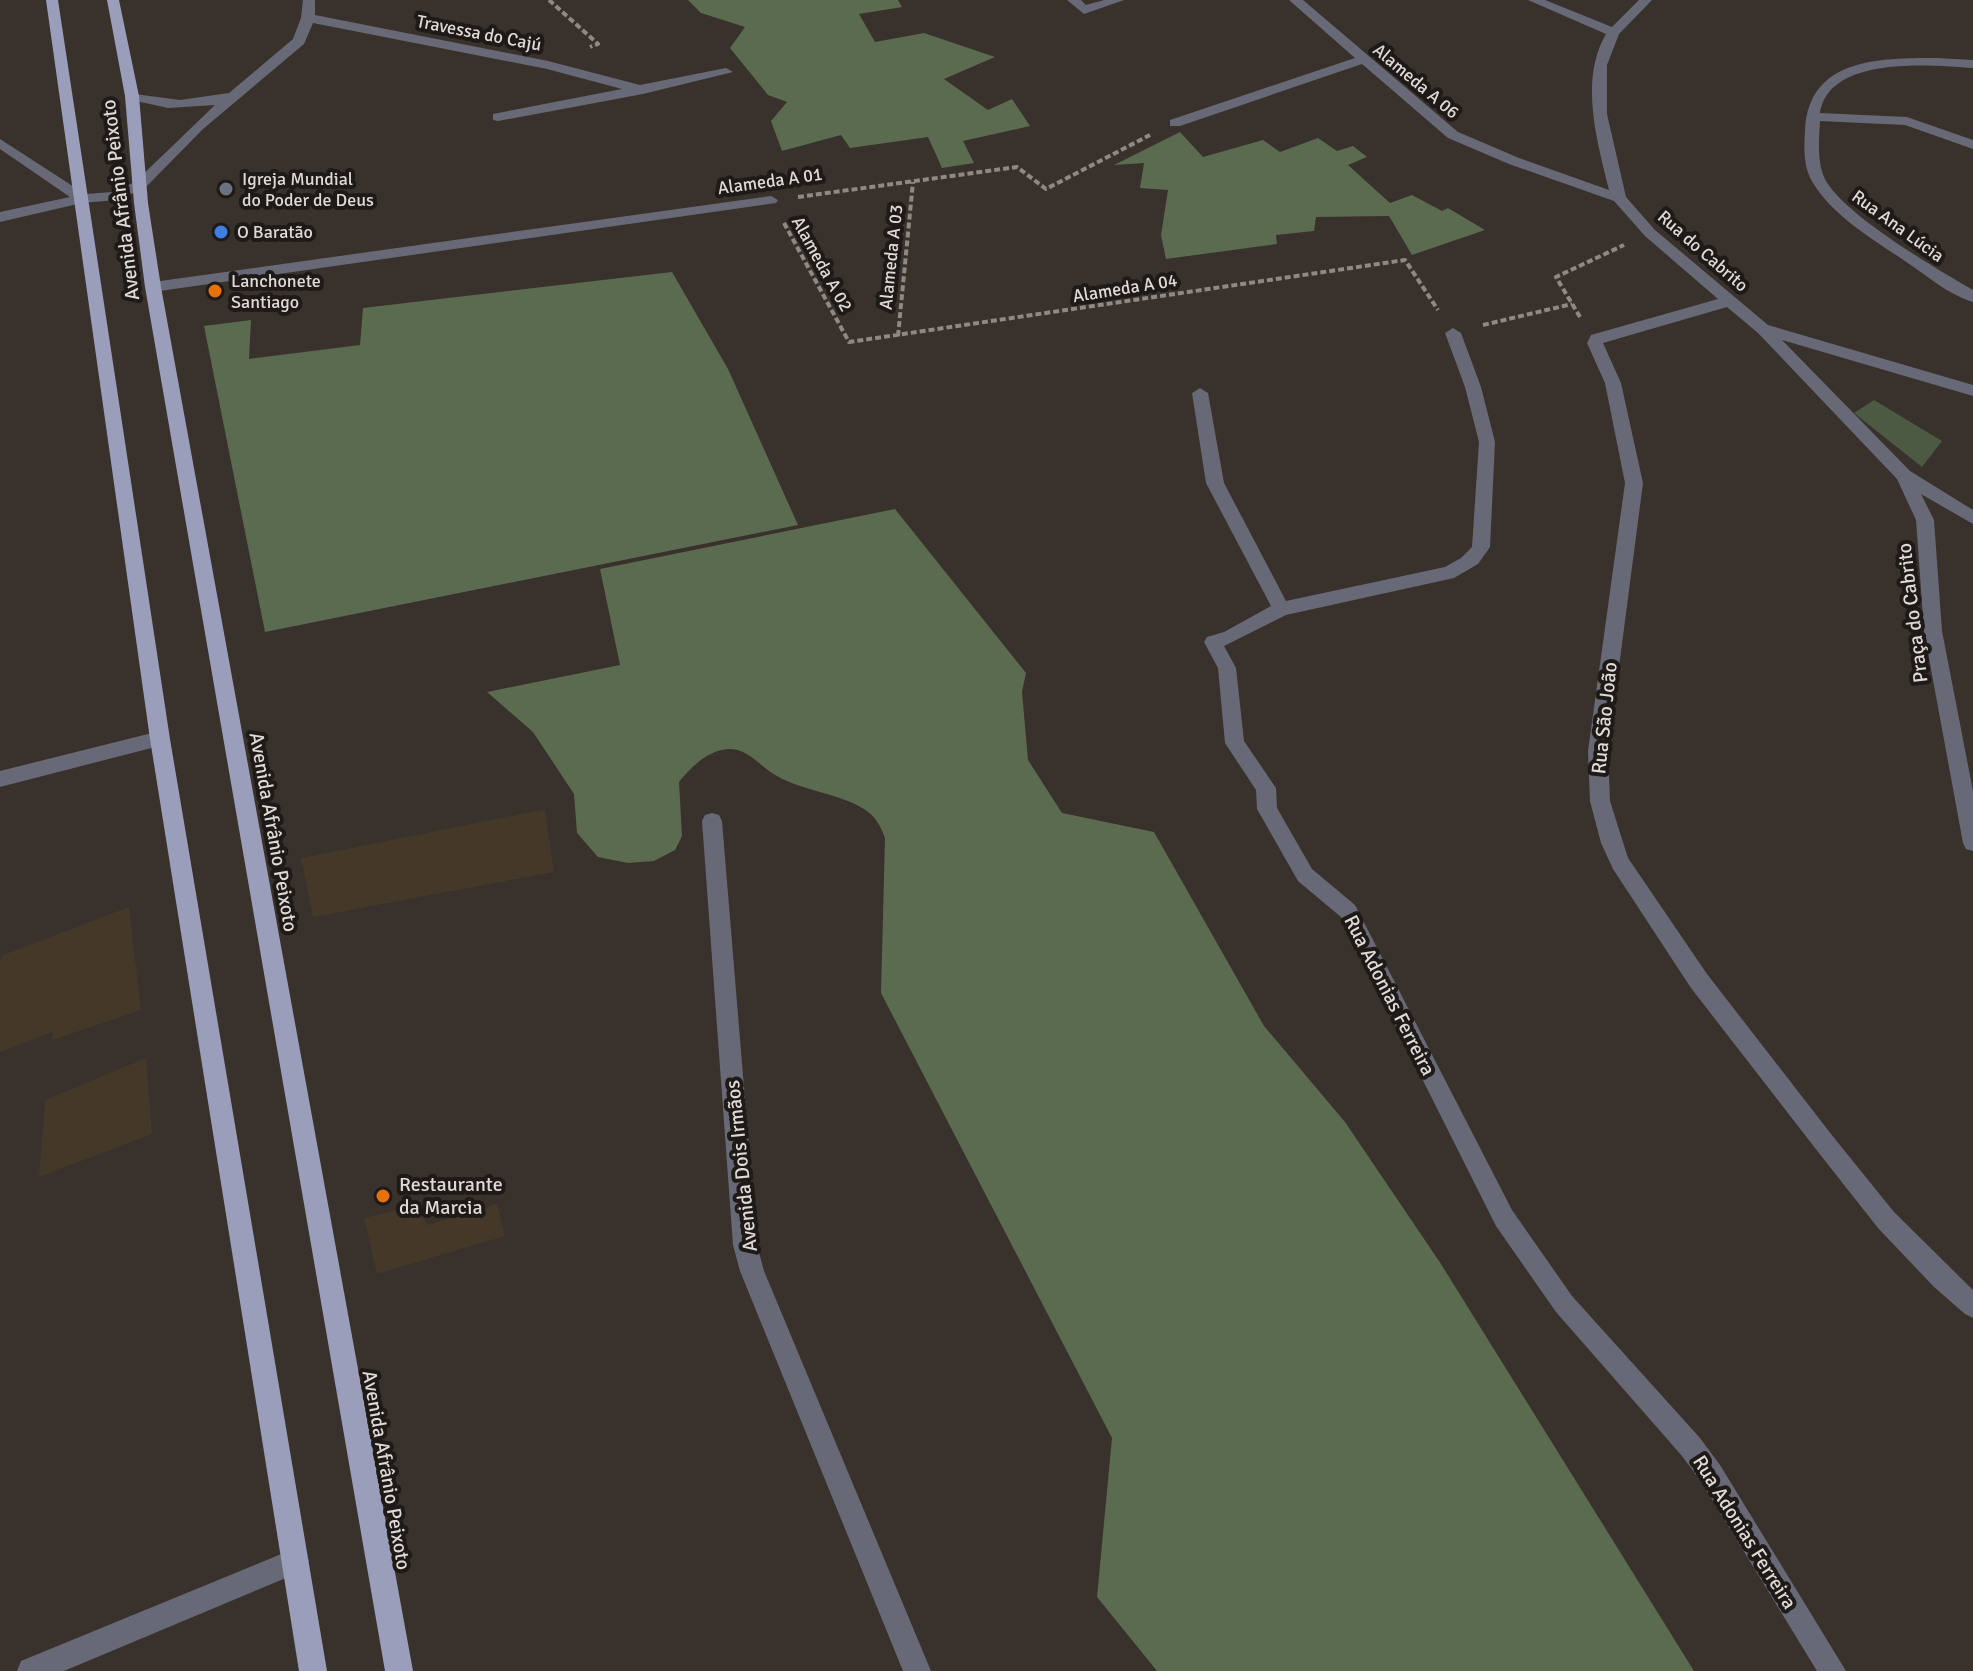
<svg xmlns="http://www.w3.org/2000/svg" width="1973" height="1671" font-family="Signika,sans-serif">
	<rect width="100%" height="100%" fill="#39312b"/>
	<!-- industrial -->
	<path fill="#443829" d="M 545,809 L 554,872 L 313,917 L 301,858 Z
		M 129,907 L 141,1010 L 52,1040 L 53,1032 L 0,1052 L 0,962 L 3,955 Z
		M 146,1058 L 152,1134 L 39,1177 L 45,1100 Z
		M 497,1204 L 505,1236 L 377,1274 L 364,1218 L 416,1206 L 428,1225 Z"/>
	<!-- green -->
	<path fill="#4c5943" d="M 1874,400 L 1942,441 L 1922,467 L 1854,413 Z"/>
	<!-- forest -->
	<path fill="#5b6b4f" d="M 688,0 L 898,0 L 902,7 L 859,14 L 875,42 L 924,33 L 995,57 L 944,79 L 988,110 L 1012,99 L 1030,126 L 963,141 L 974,163 L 942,168 L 928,137 L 850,148 L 841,135 L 782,151 L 771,121 L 787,102 L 768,95 L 730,48 L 745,27 L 701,13 Z
		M 1180,132 L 1203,157 L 1263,140 L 1280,152 L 1318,138 L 1337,151 L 1353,146 L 1367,157 L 1348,165 L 1390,203 L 1412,195 L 1442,211 L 1448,208 L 1485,230 L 1412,255 L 1389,216 L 1316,217 L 1314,231 L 1276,235 L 1277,244 L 1166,259 L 1161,235 L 1168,190 L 1140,188 L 1144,163 L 1114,165 Z
		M 672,272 L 728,369 L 798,525 L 265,632 L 204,326 L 251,320 L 249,359 L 360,345 L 363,308 Z
		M 895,509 L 1026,673 L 1022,692 L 1028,760 L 1062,813 L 1154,832 L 1264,1026 L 1345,1122 L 1441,1264 L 1694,1671 L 1157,1671 L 1097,1597 L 1112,1438 L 881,993 L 885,838 C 880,825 876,817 864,809 C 838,793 803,791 777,776 C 761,768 750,749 729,749 C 708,750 691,767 679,782 L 682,836 L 675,850 L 654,861 L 628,863 L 598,857 L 577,833 L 574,794 L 533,732 L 487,692 L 620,665 L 600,569 Z"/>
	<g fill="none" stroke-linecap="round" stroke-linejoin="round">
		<!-- path -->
		<path stroke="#8f8984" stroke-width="4" stroke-dasharray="6 3" stroke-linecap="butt" d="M 549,0 L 598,44 L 590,47
			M 798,197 L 1017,167 L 1046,189 L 1150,135
			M 784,223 L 849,342 L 1405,260 L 1438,310
			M 1580,317 L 1556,277 L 1624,245
			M 1483,325 L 1572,304
			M 898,336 L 913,182"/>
		<!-- minor -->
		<path fill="#686977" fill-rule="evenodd" d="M 303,0 L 315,0 L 315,15 L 548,61 L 640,85 L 726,68 L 733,72 L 643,94 L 498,121 L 493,120 L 493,114 L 622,89 L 547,69 L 313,23 L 304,44 L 203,129 L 145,188 L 116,200 L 82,203 L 0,222 L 0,212 L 70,197 L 0,149 L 0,139 L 85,194 L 113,192 L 135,182 L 215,105 L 168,108 L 127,99 L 127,93 L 180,100 L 229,93 L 293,39 L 301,18 Z
			M 1067,0 L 1081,0 L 1086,5 L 1104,0 L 1124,0 L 1084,14 Z
			M 1289,0 L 1303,0 L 1458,132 L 1519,158 L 1609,190 C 1597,141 1579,80 1606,34 L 1528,0 L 1545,0 L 1612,27 L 1639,0 L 1652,0 L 1619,34 L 1607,65 L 1607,114 L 1626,197 L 1655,230 L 1768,325 L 1973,385 L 1973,396 L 1782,340 L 1910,471 L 1973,510 L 1973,524 L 1921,494 L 1934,520 L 1942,631 L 1973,791 L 1973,851 L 1966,849 L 1963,843 L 1924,631 L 1916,520 L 1897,479 L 1758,333 L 1727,307 L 1603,343 L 1621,383 L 1643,483 L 1608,751 L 1610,801 L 1628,858 L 1707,974 L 1831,1134 L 1894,1212 L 1973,1290 L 1973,1318 L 1965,1314 L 1934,1287 L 1878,1228 L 1815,1148 L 1691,988 L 1613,869 L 1601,843 L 1590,801 L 1588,751 L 1625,483 L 1605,383 L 1587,343 L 1591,335 L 1718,299 L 1645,236 L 1614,201 L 1509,164 L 1448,138 L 1362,64 L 1180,126 L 1170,126 L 1170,120 L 1355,58 Z
			M 1936,58 L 1973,60 L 1973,68 C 1931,65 1829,55 1820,113 L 1907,117 L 1973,140 L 1973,149 L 1905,125 L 1820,121 C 1819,140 1817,160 1824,177 C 1840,213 1937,269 1973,290 L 1973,302 C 1949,295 1926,275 1905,261 C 1874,240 1833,216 1813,183 C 1803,167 1804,148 1805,130 C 1809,58 1879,58 1936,58 Z
			M 771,196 L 778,200 L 776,203 L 153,292 L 145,287 L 153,282 Z
			M 1453,328 L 1461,333 L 1481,387 L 1495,442 L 1490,547 L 1478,564 L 1454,578 L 1286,615 L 1224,646 L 1236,668 L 1244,741 L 1276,788 L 1277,808 L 1312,869 L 1355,905 L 1512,1210 L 1572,1296 L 1700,1438 L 1720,1465 L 1846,1671 L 1817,1671 L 1702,1483 L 1682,1456 L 1556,1312 L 1496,1226 L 1341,917 L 1298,881 L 1257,809 L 1256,790 L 1225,743 L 1218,668 L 1204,642 L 1207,637 L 1224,632 L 1271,606 L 1206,483 L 1192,393 L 1200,388 L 1208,393 L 1224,483 L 1286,601 L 1445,567 L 1461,558 L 1472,547 L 1479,442 L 1465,387 L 1445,333 Z
			M 160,731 L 167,734 L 170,739 L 167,744 L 0,787 L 0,771 Z
			M 712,813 L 719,815 L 722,821 L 757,1245 L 764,1271 L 931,1671 L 903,1671 L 740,1271 L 733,1245 L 702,821 L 705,815 Z
			M 296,1548 L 305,1552 L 309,1561 L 305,1570 L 64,1671 L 17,1671 L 21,1661 Z"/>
		<!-- major -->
		<path fill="#9b9eba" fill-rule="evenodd" d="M 46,0 L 58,0 L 170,739 L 327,1671 L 299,1671 L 150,739 Z
			M 107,0 L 119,0 L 139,96 L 148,203 L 161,287 L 413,1671 L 385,1671 L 145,287 L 134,203 L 125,96 Z"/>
	</g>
	<!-- markers -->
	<circle fill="#6b7280" stroke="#1d1a17" stroke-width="3" cx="226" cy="189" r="8"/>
	<circle fill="#3f7fe0" stroke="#1d1a17" stroke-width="3" cx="221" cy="232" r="8"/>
	<g fill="#e8710a" stroke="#1d1a17" stroke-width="3">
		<circle cx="215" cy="291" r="8"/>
		<circle cx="383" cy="1196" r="8"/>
	</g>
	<g text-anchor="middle" stroke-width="8" stroke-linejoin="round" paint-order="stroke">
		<!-- far-street labels -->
		<g font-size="18" fill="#dfdad6" stroke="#1d1a17">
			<text transform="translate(479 33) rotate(11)" y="6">Travessa do Cajú</text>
			<text transform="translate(1416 81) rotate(40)" y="6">Alameda A 06</text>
			<text transform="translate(770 181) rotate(-8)" y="6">Alameda A 01</text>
			<text transform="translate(1898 226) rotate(36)" y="6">Rua Ana Lúcia</text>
			<text transform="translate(1703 251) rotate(41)" y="6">Rua do Cabrito</text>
			<text transform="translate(891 257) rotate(-84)" y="6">Alameda A 03</text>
			<text transform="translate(822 264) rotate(61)" y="6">Alameda A 02</text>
			<text transform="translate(1125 288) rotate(-9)" y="6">Alameda A 04</text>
		</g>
		<!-- far-poi labels -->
		<g font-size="18" fill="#dfdad6" stroke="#1d1a17" text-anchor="start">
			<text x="242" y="185">Igreja Mundial<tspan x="242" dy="21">do Poder de Deus</tspan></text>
			<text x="237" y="238">O Baratão</text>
			<text x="231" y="287">Lanchonete<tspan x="231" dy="21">Santiago</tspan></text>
		</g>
		<!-- street labels -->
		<g font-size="20" fill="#dfdad6" stroke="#1d1a17">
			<text transform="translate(120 200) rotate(-97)" y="7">Avenida Afrânio Peixoto</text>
			<text transform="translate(1912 613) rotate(-97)" y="7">Praça do Cabrito</text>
			<text transform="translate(1604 718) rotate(-84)" y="7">Rua São João</text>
			<text transform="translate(274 832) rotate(80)" y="7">Avenida Afrânio Peixoto</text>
			<text transform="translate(1390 995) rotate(63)" y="7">Rua Adonias Ferreira</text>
			<text transform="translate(741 1166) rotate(-96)" y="7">Avenida Dois Irmãos</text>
			<text transform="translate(387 1470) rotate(80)" y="7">Avenida Afrânio Peixoto</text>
			<text transform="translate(1745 1532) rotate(58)" y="7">Rua Adonias Ferreira</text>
		</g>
		<!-- poi labels -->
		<g font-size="20" fill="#dfdad6" stroke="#1d1a17" text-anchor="start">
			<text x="399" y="1191">Restaurante<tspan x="399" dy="23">da Marcia</tspan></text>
		</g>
	</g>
</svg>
